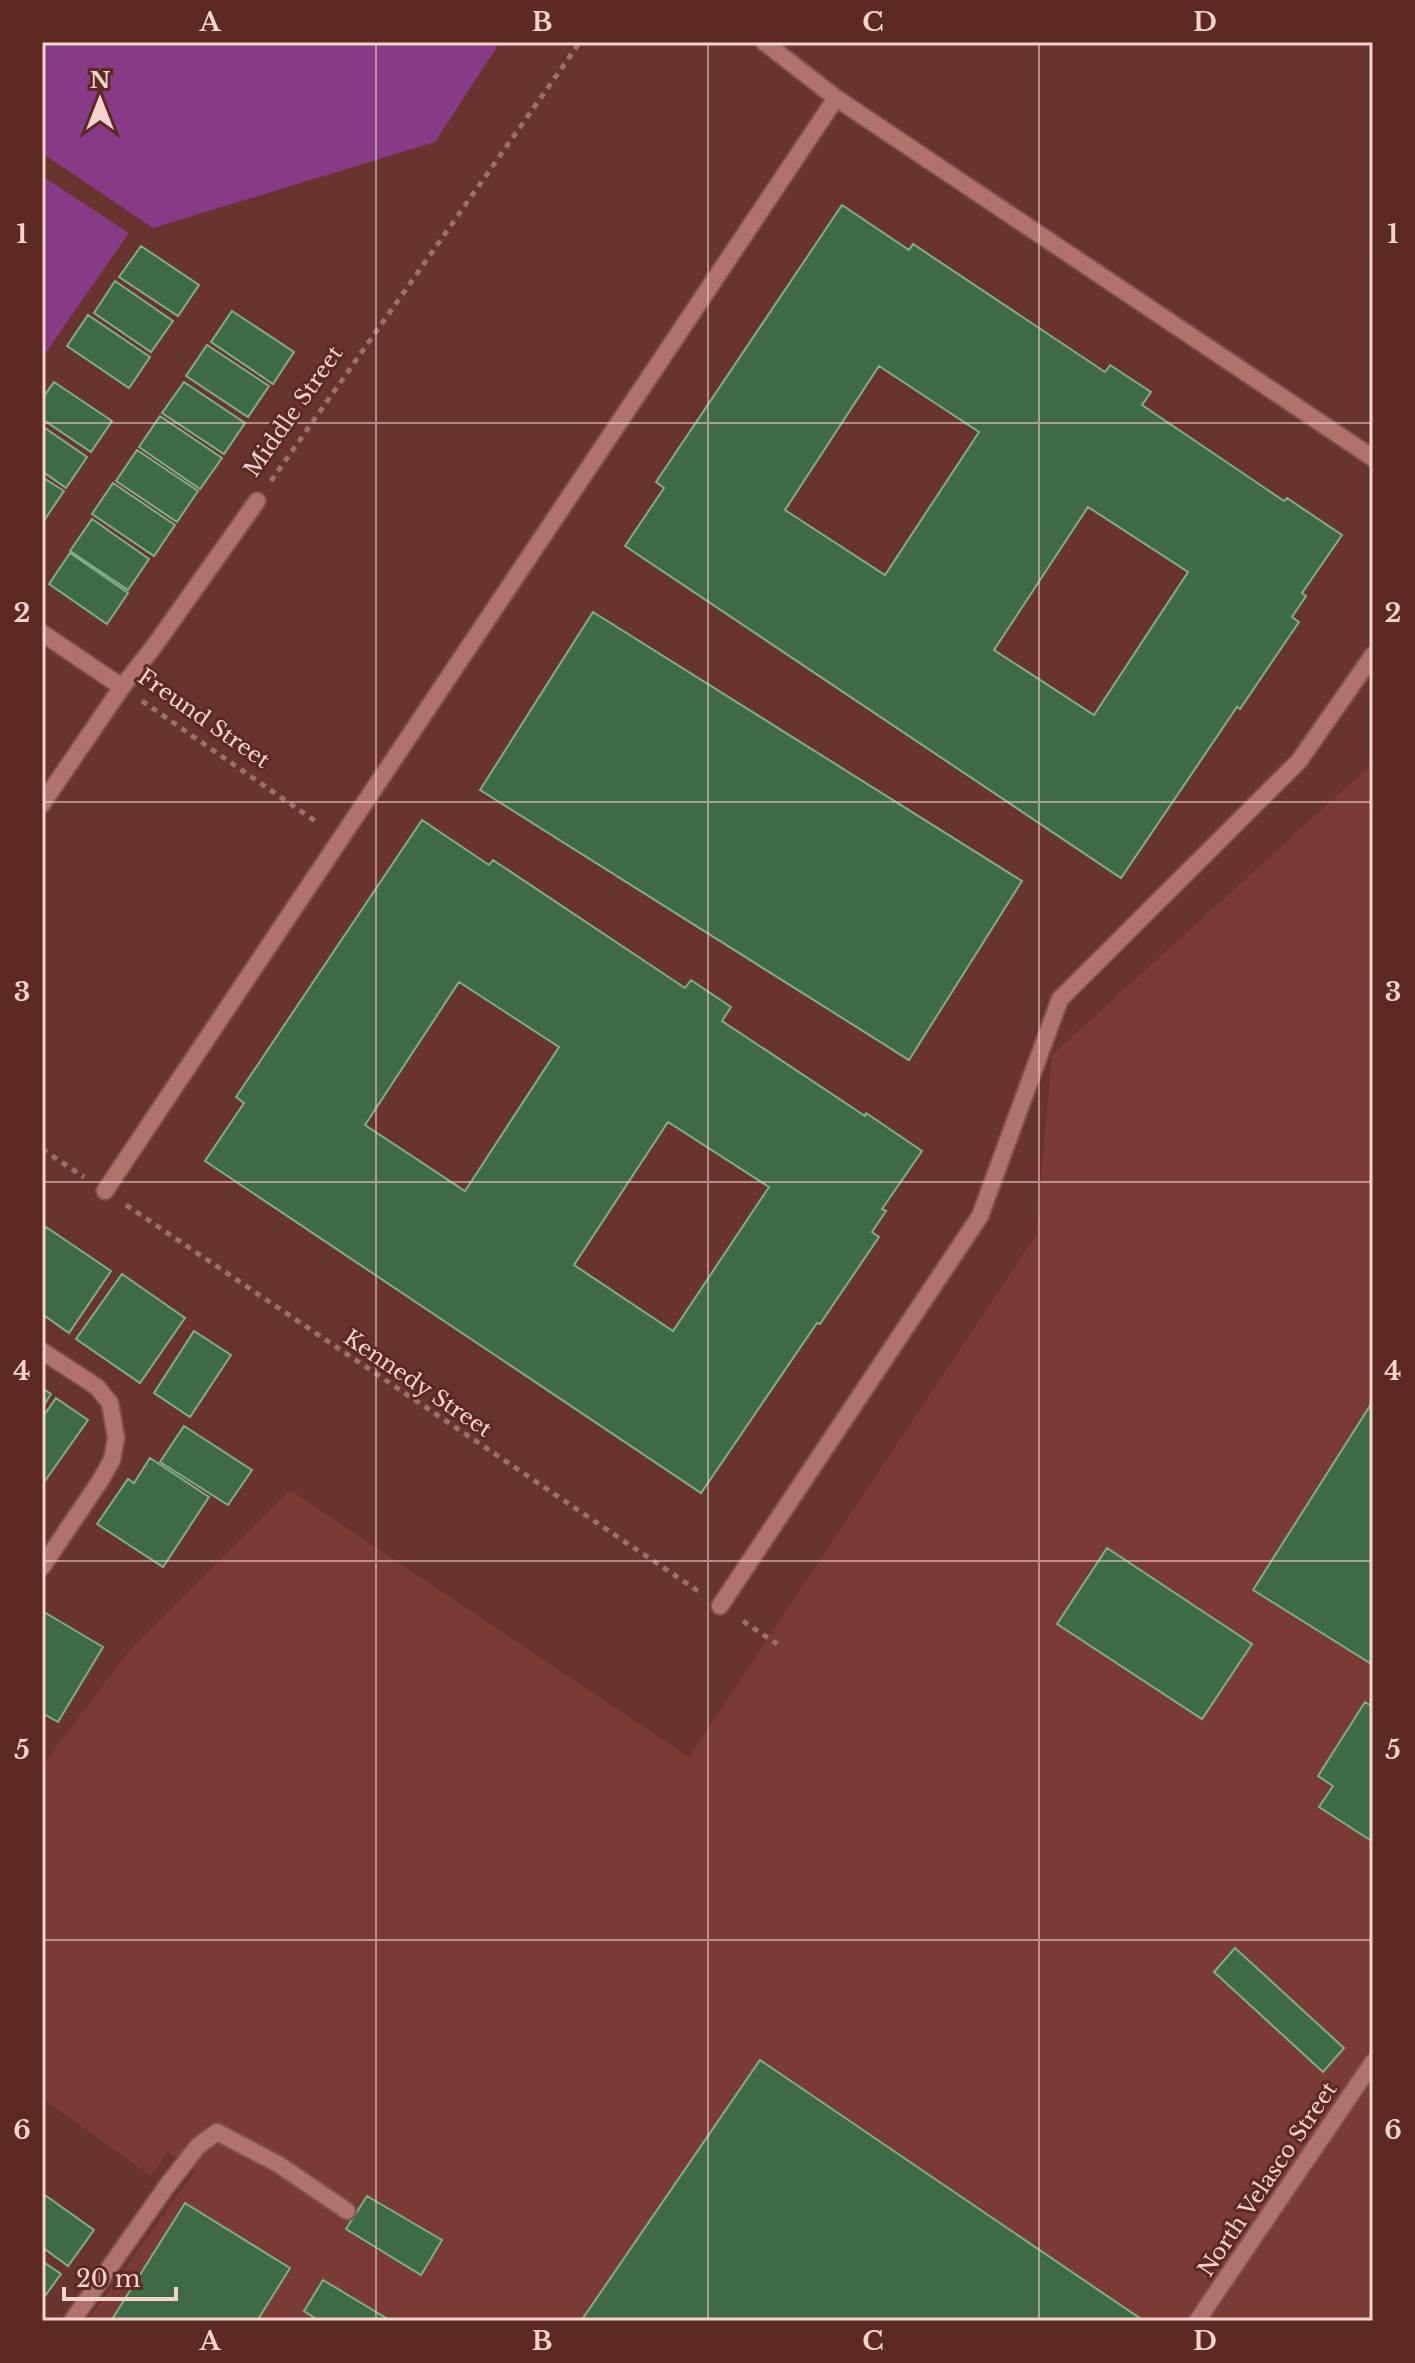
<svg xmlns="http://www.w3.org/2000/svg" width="1415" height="2363" font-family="'Libre Baskerville',serif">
	<rect width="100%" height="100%" fill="#6a342e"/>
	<!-- built -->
	<path fill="#7a3b34" d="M 1373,763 L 1373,2321 L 87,2321 L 195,2171 L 168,2152 L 151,2176 L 42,2098 L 42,1766 L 128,1652 L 290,1490 L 689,1757 L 1036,1235 L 1052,1055 Z"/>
	<!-- green -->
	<path fill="#873a86" d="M 42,42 L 500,42 L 435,142 L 153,228 L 42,153 Z
		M 42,176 L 129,233 L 42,358 Z"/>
	<!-- building -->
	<path fill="#3e6b45" stroke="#7fae85" stroke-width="2" fill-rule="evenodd" d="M 842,205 L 909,250 L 913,244 L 1105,372 L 1110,365 L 1151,392 L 1142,405 L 1284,501 L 1287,498 L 1342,535 L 1302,593 L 1306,596 L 1292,617 L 1299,622 L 1240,709 L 1237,707 L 1121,878 L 625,546 L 664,488 L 656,482 ZM 879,366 L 979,432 L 885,575 L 785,510 ZM 1088,507 L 1188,572 L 1094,715 L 994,650 Z
		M 141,246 L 199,285 L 178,316 L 119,277 Z
		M 115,281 L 173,321 L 151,352 L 94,313 Z
		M 232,311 L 294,352 L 273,384 L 211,342 Z
		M 88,315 L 150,357 L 129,388 L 67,346 Z
		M 207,345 L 269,386 L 248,417 L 186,376 Z
		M 54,382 L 112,421 L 91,452 L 42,419 L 42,399 Z
		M 184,382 L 245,423 L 224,454 L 162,413 Z
		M 160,416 L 222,458 L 200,489 L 139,447 Z
		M 42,426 L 87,457 L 66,488 L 42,471 Z
		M 137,450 L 198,491 L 177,522 L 116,481 Z
		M 42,477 L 64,491 L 43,522 L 42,521 Z
		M 113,483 L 175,525 L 154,556 L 92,514 Z
		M 92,519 L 149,559 L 128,590 L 70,551 Z
		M 70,553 L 128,593 L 107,624 L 49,584 Z
		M 593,612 L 1022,881 L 909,1060 L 480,790 Z
		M 422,820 L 489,865 L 493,860 L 685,988 L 691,980 L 731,1007 L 722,1021 L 865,1116 L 866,1113 L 922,1151 L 882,1209 L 886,1211 L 872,1232 L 879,1237 L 820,1324 L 817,1323 L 701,1493 L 205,1161 L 244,1103 L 236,1097 ZM 459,982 L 559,1047 L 465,1191 L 365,1125 ZM 668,1122 L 769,1187 L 673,1331 L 574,1265 Z
		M 46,1227 L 111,1271 L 69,1333 L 42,1314 L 42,1232 Z
		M 122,1274 L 185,1318 L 140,1383 L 76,1339 Z
		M 194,1331 L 231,1355 L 190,1417 L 154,1393 Z
		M 42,1388 L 51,1394 L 42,1408 Z
		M 56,1398 L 88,1420 L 45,1481 L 42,1479 L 42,1418 Z
		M 1373,1401 L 1373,1665 L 1253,1590 Z
		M 184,1426 L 252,1470 L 228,1505 L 160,1462 Z
		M 150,1458 L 209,1497 L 163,1567 L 97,1524 L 128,1479 L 134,1483 Z
		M 1107,1548 L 1252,1644 L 1202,1719 L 1057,1624 Z
		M 44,1612 L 103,1647 L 58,1722 L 42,1713 L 42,1615 Z
		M 1365,1702 L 1373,1707 L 1373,1842 L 1319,1807 L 1333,1786 L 1318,1776 Z
		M 1235,1948 L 1344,2048 L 1323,2072 L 1214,1972 Z
		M 760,2060 L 1144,2321 L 581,2321 Z
		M 42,2193 L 94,2230 L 68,2266 L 42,2247 Z
		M 367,2196 L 442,2240 L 421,2275 L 346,2229 Z
		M 185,2203 L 290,2268 L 257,2321 L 111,2321 Z
		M 42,2261 L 61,2274 L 42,2300 Z
		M 323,2280 L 391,2321 L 319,2321 L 304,2311 Z"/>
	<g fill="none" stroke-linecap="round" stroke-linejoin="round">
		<defs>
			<path id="service" d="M 764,42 L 836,98
				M 105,1191 L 836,98 L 1373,458
				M 720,1606 L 980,1216 L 1060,999 L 1299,761 L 1373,655
				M 166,2187 L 198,2146 L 217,2132 L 278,2164 L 347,2211"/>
			<path id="minor" d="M 42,633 L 122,687
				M 42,804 L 122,687 L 155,645 L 257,501
				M 42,1351 L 97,1387 L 110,1403 L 116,1438 L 112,1460 L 100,1481 L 42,1567
				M 72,2321 L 166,2187
				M 1197,2321 L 1373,2062"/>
		</defs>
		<!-- service casing -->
		<use href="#service" stroke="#7f514c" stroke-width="20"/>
		<!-- minor casing -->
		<use href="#minor" stroke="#7f514c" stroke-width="20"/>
		<!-- path -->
		<path stroke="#9d6f69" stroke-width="5" stroke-dasharray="6 6" stroke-linecap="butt" d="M 271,481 L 580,42
			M 142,701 L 318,823
			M 42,1149 L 84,1177
			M 126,1205 L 698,1591
			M 743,1621 L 777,1644"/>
		<!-- service -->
		<use href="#service" stroke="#b0736b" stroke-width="16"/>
		<!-- minor -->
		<use href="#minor" stroke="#b0736b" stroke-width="16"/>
	</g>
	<!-- grid -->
	<path fill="none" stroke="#f5d3ce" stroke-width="2" stroke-opacity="0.55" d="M 376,42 L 376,2321M 708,42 L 708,2321M 1039,42 L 1039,2321M 42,423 L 1373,423M 42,802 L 1373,802M 42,1182 L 1373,1182M 42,1561 L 1373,1561M 42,1940 L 1373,1940"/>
	<g text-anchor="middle" stroke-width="6" stroke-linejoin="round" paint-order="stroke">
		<!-- street labels -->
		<g font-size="22" fill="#f5d3ce" stroke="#5e2923">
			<text transform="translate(293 411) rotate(-55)" y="8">Middle Street</text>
			<text transform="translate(204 718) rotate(35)" y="8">Freund Street</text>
			<text transform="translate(418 1383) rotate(34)" y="8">Kennedy Street</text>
			<text transform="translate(1267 2179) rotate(-56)" y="8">North Velasco Street</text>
		</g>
	</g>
	<!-- border -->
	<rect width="1415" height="2363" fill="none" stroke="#5e2923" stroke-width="88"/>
	<!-- north arrow -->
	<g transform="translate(100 100)" stroke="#5e2923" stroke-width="6" paint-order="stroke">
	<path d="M0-6L14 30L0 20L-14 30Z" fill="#f5d3ce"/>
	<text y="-12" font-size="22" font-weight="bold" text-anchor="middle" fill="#f5d3ce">N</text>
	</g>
	<!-- scale -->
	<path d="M64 2287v12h112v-12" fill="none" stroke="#f5d3ce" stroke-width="4"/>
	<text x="76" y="2287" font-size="24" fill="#f5d3ce" stroke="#5e2923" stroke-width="6" paint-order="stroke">20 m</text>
	<rect x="44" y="44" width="1327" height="2275" fill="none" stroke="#f5d3ce" stroke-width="3"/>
	<g font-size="26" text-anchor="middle" font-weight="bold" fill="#f5d3ce">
		<text x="210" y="31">A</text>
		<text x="542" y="31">B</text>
		<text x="873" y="31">C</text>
		<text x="1205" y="31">D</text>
		<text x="22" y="243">1</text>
		<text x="1393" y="243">1</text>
		<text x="22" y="622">2</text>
		<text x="1393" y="622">2</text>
		<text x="22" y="1001">3</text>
		<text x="1393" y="1001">3</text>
		<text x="22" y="1380">4</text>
		<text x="1393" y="1380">4</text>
		<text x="22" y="1759">5</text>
		<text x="1393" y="1759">5</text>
		<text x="22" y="2139">6</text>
		<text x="1393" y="2139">6</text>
		<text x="210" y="2350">A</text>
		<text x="542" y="2350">B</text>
		<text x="873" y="2350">C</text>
		<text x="1205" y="2350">D</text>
	</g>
</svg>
